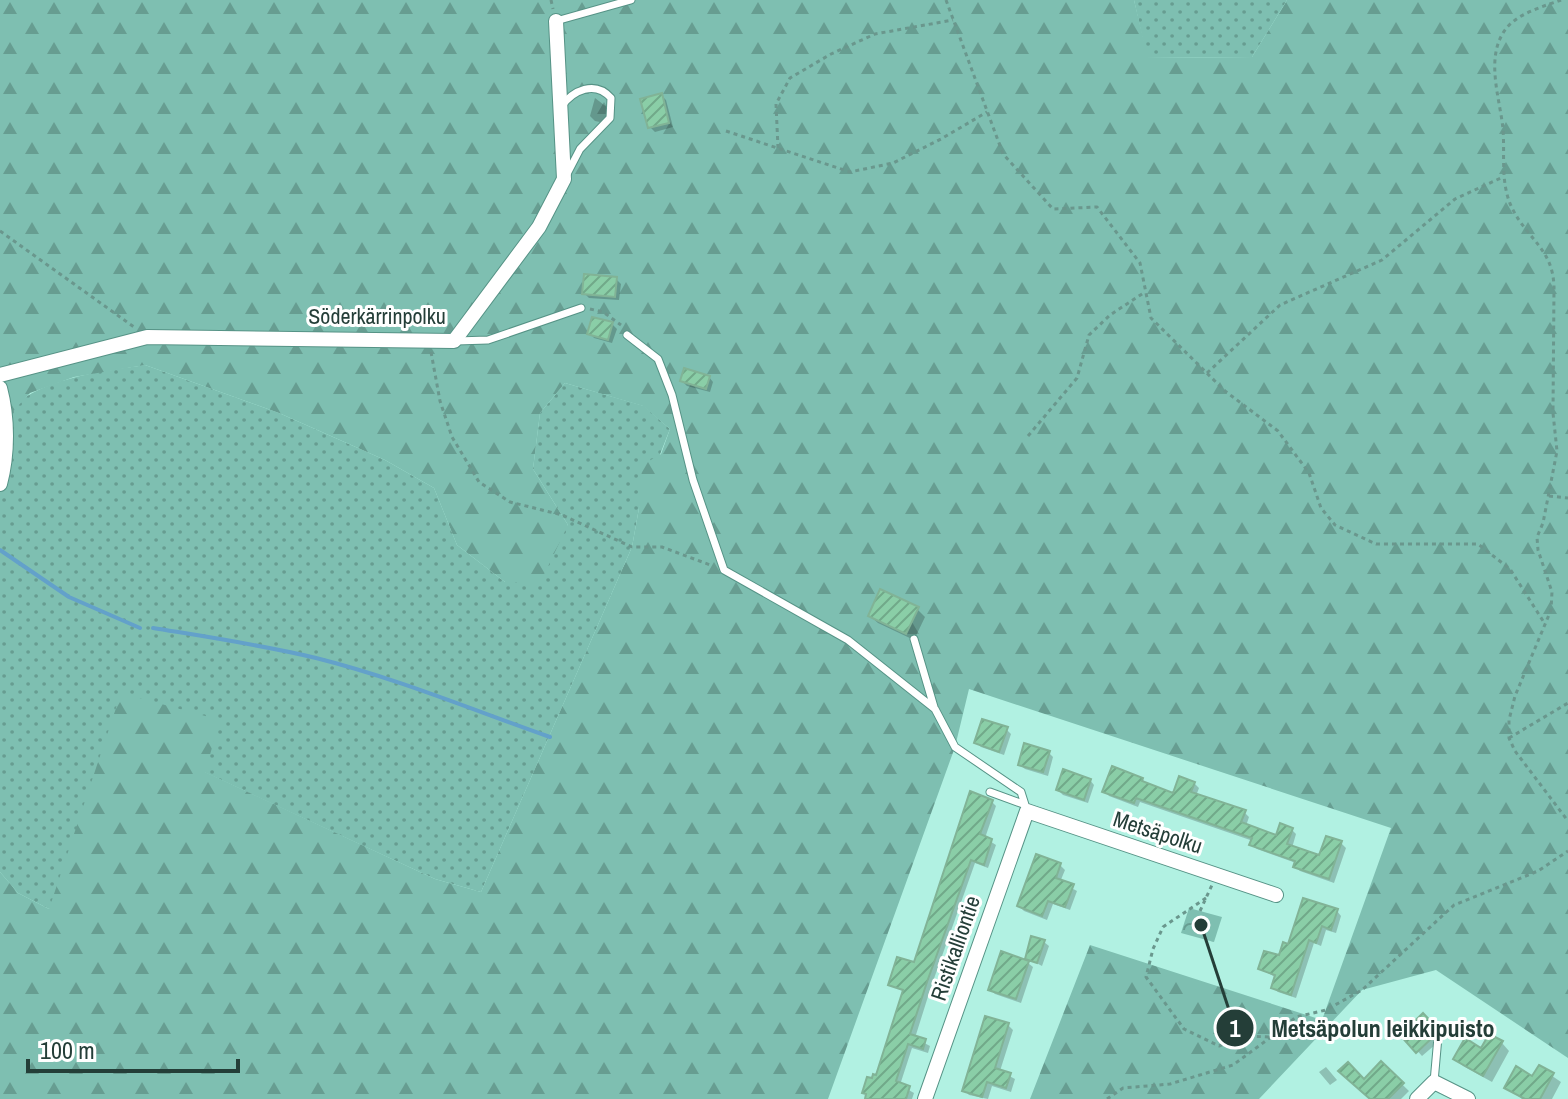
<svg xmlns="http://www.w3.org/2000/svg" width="1568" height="1099" font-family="'Archivo Narrow',sans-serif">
	<defs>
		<pattern id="grass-dots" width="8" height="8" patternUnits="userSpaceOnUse" patternTransform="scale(2)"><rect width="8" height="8" fill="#7ebfb1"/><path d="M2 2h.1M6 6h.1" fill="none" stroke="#679d91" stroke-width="1.8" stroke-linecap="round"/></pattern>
		<pattern id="forest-firs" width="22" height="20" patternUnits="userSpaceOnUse" patternTransform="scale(2)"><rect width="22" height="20" fill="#7ebfb1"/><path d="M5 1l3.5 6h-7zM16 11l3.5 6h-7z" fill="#679d91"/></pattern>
		<pattern id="park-crowns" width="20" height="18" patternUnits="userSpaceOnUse" patternTransform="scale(2)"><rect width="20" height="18" fill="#7ebfb1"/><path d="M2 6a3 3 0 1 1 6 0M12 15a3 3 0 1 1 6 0" fill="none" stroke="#679d91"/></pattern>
		<pattern id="building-hatch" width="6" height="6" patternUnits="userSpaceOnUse" patternTransform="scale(2)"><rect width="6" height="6" fill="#8acea7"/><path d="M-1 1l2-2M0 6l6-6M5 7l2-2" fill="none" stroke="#71a989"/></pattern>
	</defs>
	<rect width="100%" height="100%" fill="#b1f1e2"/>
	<!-- grass -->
	<path fill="url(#grass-dots)" d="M 1134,0 L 1287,0 L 1252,57 L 1147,58 Z
		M 145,365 L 279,413 L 385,460 L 434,488 L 457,545 L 505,582 L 568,525 L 533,469 L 540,413 L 565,383 L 644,406 L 670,429 L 639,508 L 632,547 L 481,892 L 435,879 L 204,772 L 49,909 L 18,893 L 0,872 L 0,447 C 2,439 2,430 5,422 C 20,379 107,371 145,365 Z"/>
	<!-- forest -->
	<path fill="url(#forest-firs)" d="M 0,0 L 1134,0 L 1148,58 L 1252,57 L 1287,0 L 1568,0 L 1568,1058 L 1436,970 L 1362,990 L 1259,1099 L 1030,1099 L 1090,945 L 1322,1020 L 1391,828 L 969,689 L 955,747 L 828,1099 L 0,1099 L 0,872 L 18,893 L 49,909 L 121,693 L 220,720 L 205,772 L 435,879 L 481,892 L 632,547 L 639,508 L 642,465 L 661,454 L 670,429 L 643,406 L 565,383 L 540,413 L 533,469 L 568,525 L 539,585 L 505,582 L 457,545 L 434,488 L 385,460 L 279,413 L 145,365 L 74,377 L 30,393 L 6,419 L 0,388 Z"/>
	<!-- park -->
	<path fill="url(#park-crowns)" d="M 1189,908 L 1222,917 L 1214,942 L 1181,933 Z"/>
	<!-- shadow -->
	<path fill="#0003" d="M 661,95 L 666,100 L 673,127 L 655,132 L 650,127 Z
		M 595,98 L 608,108 L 605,123 L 595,121 L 590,116 Z
		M 616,279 L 621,284 L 619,300 L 589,298 L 584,293 Z
		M 612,324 L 617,329 L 612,343 L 594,338 L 590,333 Z
		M 709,377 L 713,382 L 710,392 L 687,386 L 682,381 Z
		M 917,609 L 925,617 L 914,640 L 878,623 L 870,616 Z
		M 1006,729 L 1011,734 L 1004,755 L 981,747 L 976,742 Z
		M 1049,753 L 1053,757 L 1048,776 L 1025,769 L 1020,765 Z
		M 1142,779 L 1147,784 L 1174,795 L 1194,783 L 1199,788 L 1196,796 L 1244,812 L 1249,817 L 1246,826 L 1277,837 L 1292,830 L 1296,834 L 1292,848 L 1320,858 L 1341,843 L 1346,848 L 1334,883 L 1300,871 L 1295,866 L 1296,863 L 1257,849 L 1252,845 L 1253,841 L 1140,802 L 1138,807 L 1109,796 L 1105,791 Z
		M 1090,780 L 1094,785 L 1088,803 L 1063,795 L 1058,790 Z
		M 992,802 L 996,806 L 985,838 L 996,845 L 988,868 L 975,863 L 931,987 L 915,1038 L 930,1046 L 928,1053 L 912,1048 L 900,1085 L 914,1093 L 912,1099 L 867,1099 L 868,1096 L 864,1092 L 877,1077 L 905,992 L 891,984 L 915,965 Z
		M 1060,865 L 1065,870 L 1060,882 L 1077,891 L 1070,910 L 1053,904 L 1047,920 L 1024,911 L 1019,906 Z
		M 1337,911 L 1341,916 L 1336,933 L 1326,930 L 1321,946 L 1314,943 L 1296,998 L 1278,992 L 1273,988 L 1277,978 L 1260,969 L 1280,958 L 1289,946 Z
		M 1044,942 L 1049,946 L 1042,966 L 1027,958 Z
		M 1028,963 L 1033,967 L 1021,1003 L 995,994 L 990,989 Z
		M 1423,1016 L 1442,1036 L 1438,1037 L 1436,1044 L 1422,1056 L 1403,1035 Z
		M 1008,1025 L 1013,1030 L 1000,1071 L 1015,1079 L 1011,1092 L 992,1086 L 988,1099 L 969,1095 L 964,1090 Z
		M 1502,1043 L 1509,1051 L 1492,1082 L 1463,1066 L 1456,1058 Z
		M 1381,1064 L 1409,1091 L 1401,1099 L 1371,1099 L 1364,1081 Z
		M 1326,1067 L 1337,1080 L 1330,1085 L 1319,1072 Z
		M 1539,1067 L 1561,1082 L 1552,1099 L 1522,1099 L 1507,1087 L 1533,1078 Z"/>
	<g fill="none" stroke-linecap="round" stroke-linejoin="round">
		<!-- stream -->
		<path stroke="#63a1ca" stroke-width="4" d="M 0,550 L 69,597 L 140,628
			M 153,628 C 208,637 262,645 316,658 C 396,678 473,710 550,737"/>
	</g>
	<!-- building -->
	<path fill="url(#building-hatch)" stroke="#81b396" stroke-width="2" d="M 662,93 L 669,123 L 648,128 L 640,99 Z
		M 584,274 L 617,277 L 615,297 L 582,294 Z
		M 592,317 L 613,322 L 608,340 L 587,334 Z
		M 684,368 L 710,376 L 706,389 L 680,381 Z
		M 880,589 L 919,607 L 906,634 L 868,616 Z
		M 982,719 L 1008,727 L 999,752 L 974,743 Z
		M 1024,743 L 1050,751 L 1043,772 L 1018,765 Z
		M 1112,766 L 1143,778 L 1142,781 L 1173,793 L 1179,776 L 1195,782 L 1191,792 L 1246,810 L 1241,822 L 1276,835 L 1280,823 L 1293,828 L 1287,844 L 1319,855 L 1326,836 L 1342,841 L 1329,879 L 1293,867 L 1295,861 L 1249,845 L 1252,838 L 1136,798 L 1134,803 L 1102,792 Z
		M 1063,769 L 1091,779 L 1084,800 L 1056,790 Z
		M 970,791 L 993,800 L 980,834 L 992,839 L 984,865 L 971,860 L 927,982 L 910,1034 L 926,1039 L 923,1049 L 908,1044 L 896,1081 L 910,1086 L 906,1099 L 865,1099 L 866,1094 L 862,1093 L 867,1077 L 872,1078 L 873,1074 L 876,1075 L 903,990 L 888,985 L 897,957 L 914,962 Z
		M 1036,854 L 1061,863 L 1056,878 L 1074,884 L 1065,907 L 1048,901 L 1042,916 L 1017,906 Z
		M 1303,898 L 1338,909 L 1331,930 L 1322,926 L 1316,943 L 1309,940 L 1291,995 L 1271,988 L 1275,975 L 1258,969 L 1264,951 L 1279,955 L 1283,942 L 1288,944 Z
		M 1031,936 L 1045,940 L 1037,963 L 1025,959 Z
		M 1001,951 L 1029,961 L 1016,999 L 988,990 Z
		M 1423,1013 L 1440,1031 L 1433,1033 L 1431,1039 L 1416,1053 L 1400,1035 Z
		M 985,1016 L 1009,1023 L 995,1068 L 1011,1073 L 1006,1088 L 987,1082 L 982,1097 L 962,1091 Z
		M 1489,1034 L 1503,1041 L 1483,1076 L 1453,1059 L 1465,1038 L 1481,1048 Z
		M 1381,1061 L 1404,1083 L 1388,1099 L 1370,1099 L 1338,1071 L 1348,1062 L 1364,1079 Z
		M 1539,1065 L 1554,1073 L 1540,1099 L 1525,1099 L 1504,1088 L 1516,1066 L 1532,1076 Z"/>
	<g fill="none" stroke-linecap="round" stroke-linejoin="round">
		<defs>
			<path id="service" d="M 556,21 L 631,0
				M 561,107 C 573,90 595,80 611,98 L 610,118 L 580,149 L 567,174
				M 627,335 L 658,359 L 672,395 L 693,480 L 724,570 L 848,640 L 935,709 L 955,747 L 1021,792 L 1027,811
				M 456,341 L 488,340 L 581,308
				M 914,639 L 934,707
				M 990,792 L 1023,804
				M 1434,1082 L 1438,1037"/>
			<path id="minor" d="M 0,375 L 147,337 L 454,341 L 539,227 L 564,179 L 556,21
				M 0,388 C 8,418 8,454 0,484
				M 925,1099 L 1027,811 L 1276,895
				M 1417,1099 L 1434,1082 L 1468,1099"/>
		</defs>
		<!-- service casing -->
		<use href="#service" stroke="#569386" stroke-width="9"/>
		<!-- minor casing -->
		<use href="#minor" stroke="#569386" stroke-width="16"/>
		<!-- path -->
		<path stroke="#6a978d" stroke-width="3" stroke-dasharray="4 4" stroke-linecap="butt" d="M 551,0 L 553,9
			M 946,0 L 1003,154 L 1053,209 L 1097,207 L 1140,263 L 1151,318 L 1225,391 L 1278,431 L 1309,473 L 1321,508 L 1335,525 L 1376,544 L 1478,544 L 1510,569 L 1545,624
			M 1561,0 C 1542,7 1514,14 1503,33 C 1486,61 1500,99 1503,129 C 1505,156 1500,183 1512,208 C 1528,240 1553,249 1554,287 L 1553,413 L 1557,451 L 1543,523 L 1537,537 L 1538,550 L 1552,592 L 1551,610 L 1515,696 L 1509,720 L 1509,738 L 1515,751 L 1568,821
			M 726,131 L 850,172 L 893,163 L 941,139 L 987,112
			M 778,148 L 776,104 L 790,78 L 831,54 L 875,34 L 953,20
			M 0,231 L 134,327
			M 590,309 L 603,312 L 621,325
			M 431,352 L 440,401 L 452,437 L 479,482 L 510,502 L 562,515 L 632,547 L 662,547 L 713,566
			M 1207,373 L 1280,305 L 1382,260 L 1455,199 L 1503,177
			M 1028,436 L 1077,378 L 1089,335 L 1110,315 L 1145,292
			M 1549,496 L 1568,498
			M 1509,738 L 1568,703
			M 1206,898 L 1163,927 L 1153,949 L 1146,977 L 1184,1029 L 1219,1046 L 1244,1036 L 1271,1037 L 1296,1017 L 1326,1010 L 1362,990 L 1454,905 L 1538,871 L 1568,851
			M 1200,911 L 1212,885
			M 1107,1099 L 1123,1088 L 1170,1084 L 1233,1065 L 1271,1037"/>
		<!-- service -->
		<use href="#service" stroke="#fff" stroke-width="7"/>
		<!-- minor -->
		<use href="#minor" stroke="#fff" stroke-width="14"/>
	</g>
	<g text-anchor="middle" stroke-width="6" stroke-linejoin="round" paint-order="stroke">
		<!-- street labels -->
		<g font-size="22" fill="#243e38" stroke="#fff">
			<text x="377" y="324">Söderkärrinpolku</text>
			<text transform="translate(1158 832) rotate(18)" y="8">Metsäpolku</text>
			<text transform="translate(955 948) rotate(-71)" y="8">Ristikalliontie</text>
		</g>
	</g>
	<!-- callouts -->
	<path fill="none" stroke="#243e38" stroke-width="3" d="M1201 925L1235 1028"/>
	<g fill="#243e38" stroke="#fff" stroke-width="3">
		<circle cx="1201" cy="925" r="8"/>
		<circle cx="1235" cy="1028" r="20"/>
	</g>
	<g font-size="24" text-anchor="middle" font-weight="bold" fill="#fff">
		<text x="1235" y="1037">1</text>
	</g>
	<g font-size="24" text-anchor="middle" font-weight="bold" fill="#243e38" stroke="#fff" stroke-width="6" stroke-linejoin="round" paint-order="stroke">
		<text x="1383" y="1037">Metsäpolun leikkipuisto</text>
	</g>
	<!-- scale -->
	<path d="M28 1059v12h210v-12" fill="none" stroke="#243e38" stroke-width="4"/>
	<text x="40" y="1059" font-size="24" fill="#243e38" stroke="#ffffff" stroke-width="6" paint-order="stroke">100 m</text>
</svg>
